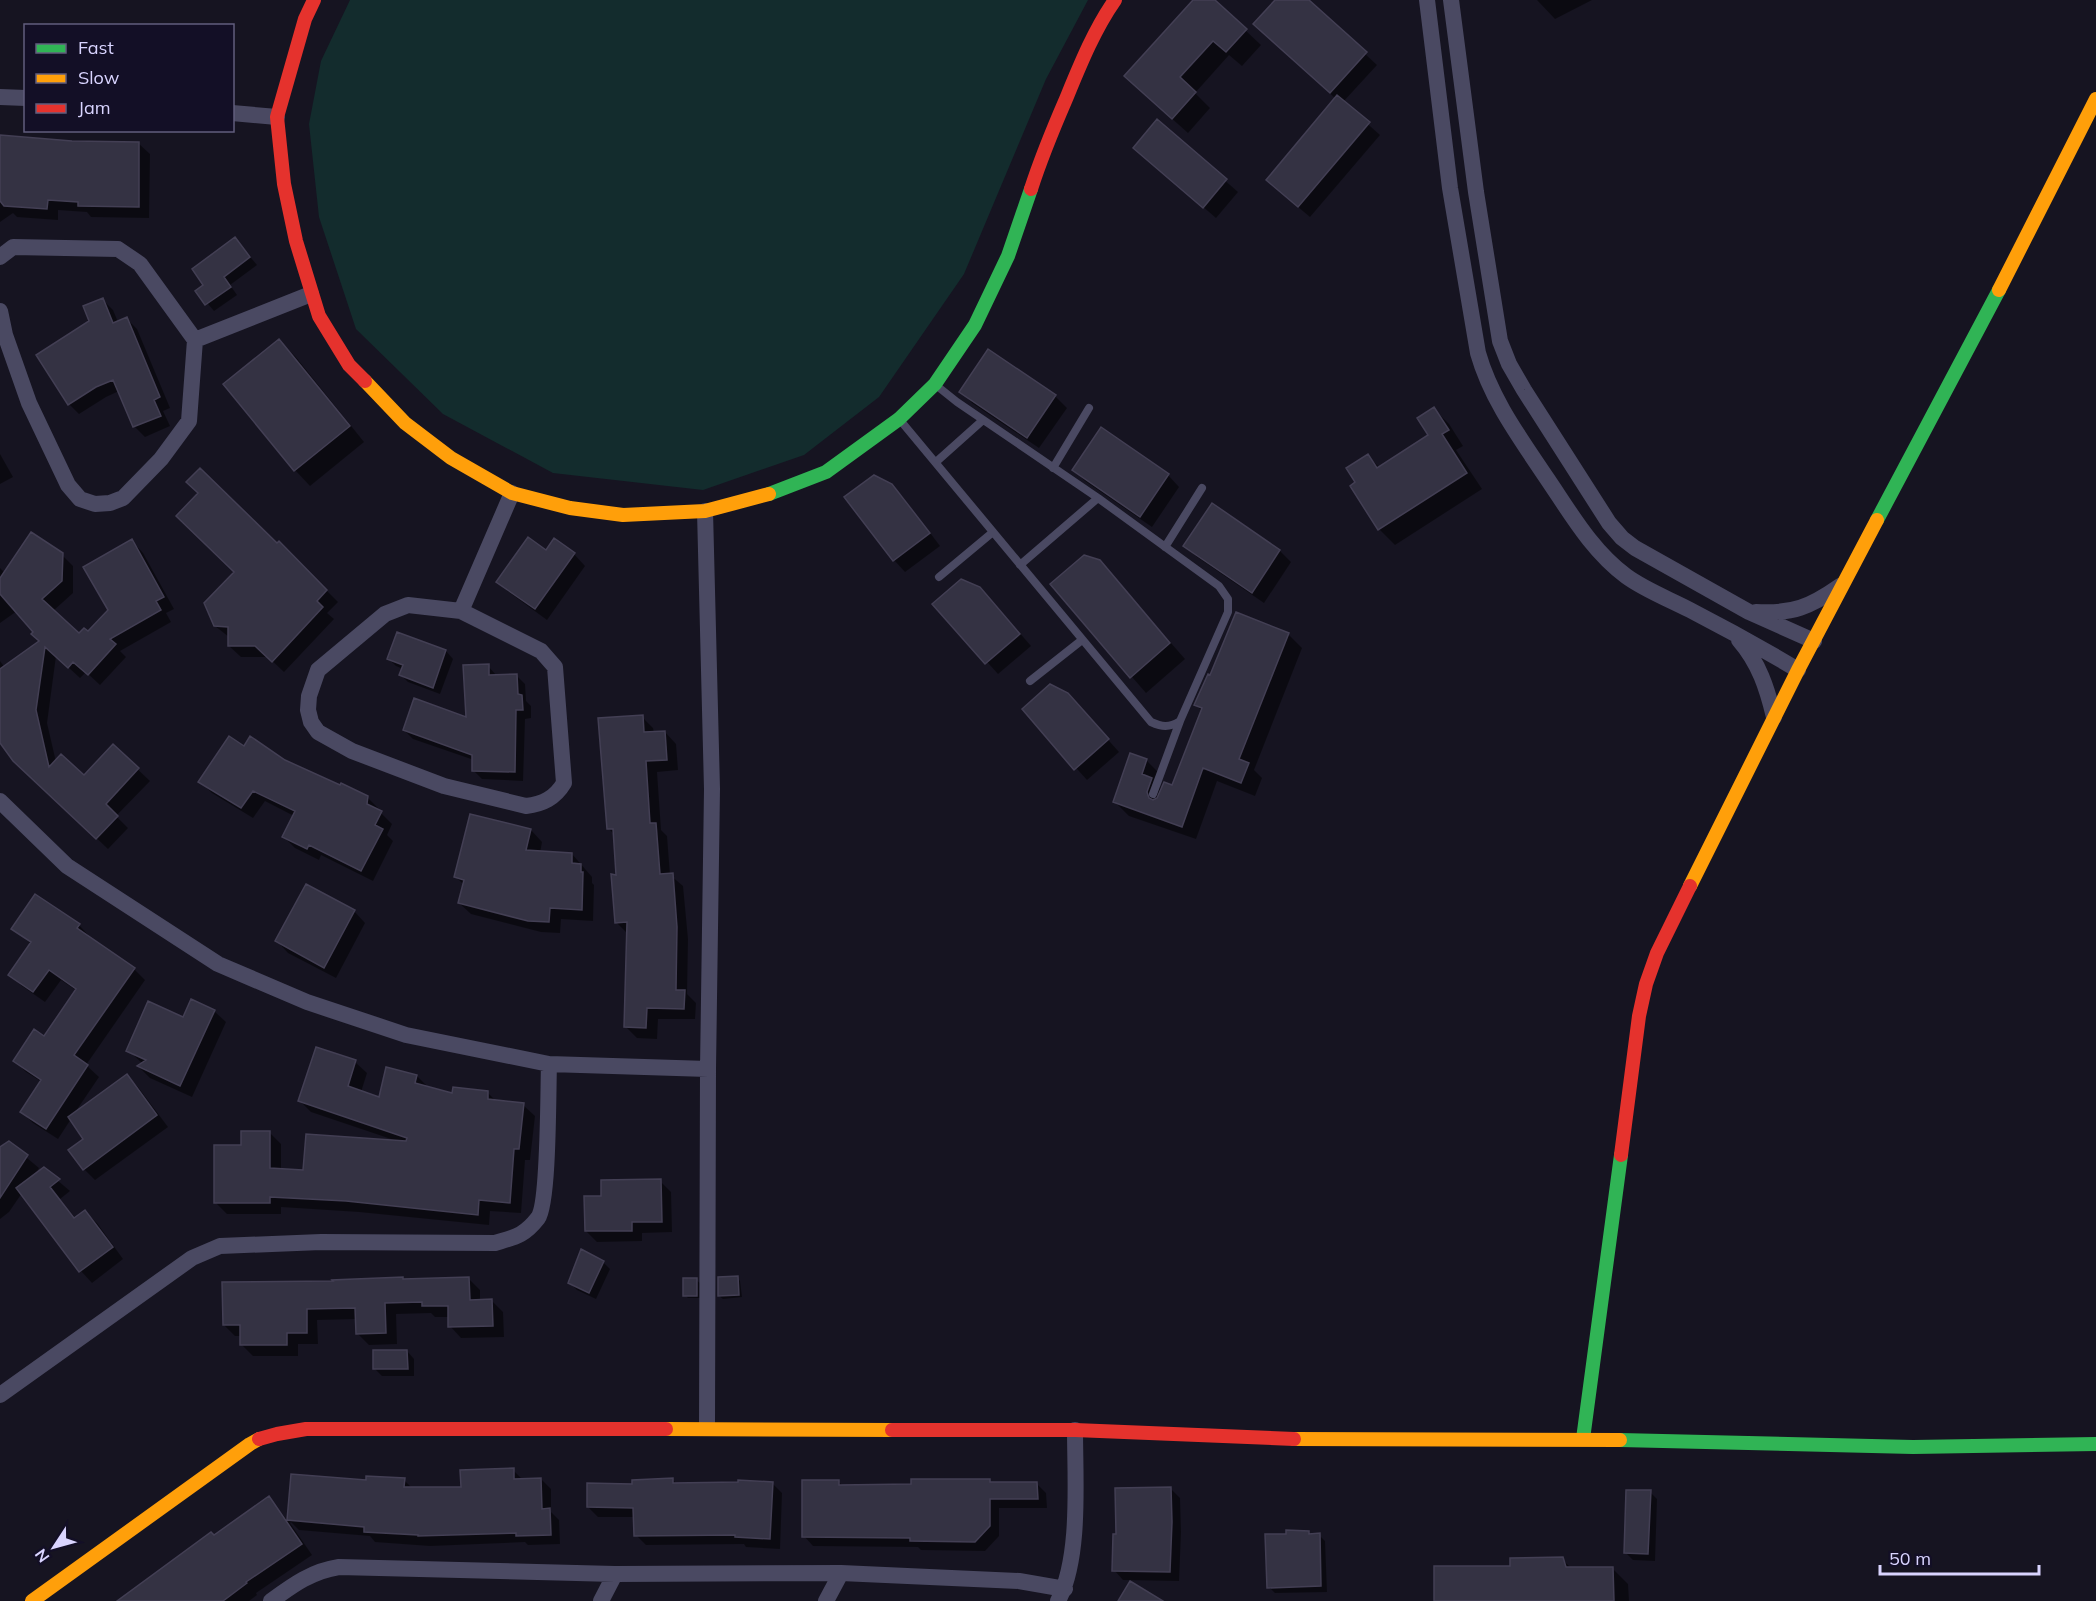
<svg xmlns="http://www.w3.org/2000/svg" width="2096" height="1601" font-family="Mulish,sans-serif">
	<rect width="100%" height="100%" fill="#161421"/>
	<!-- green -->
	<path fill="#132c2d" d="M 350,0 L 1088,0 L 1046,79 L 964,274 L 879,397 L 804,455 L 703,490 L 553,473 L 443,414 L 356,329 L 319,217 L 309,124 L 321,61 Z"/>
	<!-- shadow -->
	<path fill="#0007" d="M 1195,0 L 1213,0 L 1261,45 L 1242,66 L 1229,55 L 1195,93 L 1210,108 L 1188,133 L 1141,91 Z
		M 1277,0 L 1307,0 L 1377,65 L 1343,102 L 1380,135 L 1310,217 L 1279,191 L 1336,99 L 1267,35 Z
		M 1537,0 L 1592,0 L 1555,19 Z
		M 1157,121 L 1238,192 L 1216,218 L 1135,148 Z
		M 0,136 L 72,142 L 138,143 L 150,154 L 149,218 L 91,217 L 87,212 L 58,210 L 58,220 L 17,217 L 13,213 L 0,222 Z
		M 235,239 L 257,265 L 230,285 L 237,295 L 214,311 L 197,291 L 205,285 Z
		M 103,300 L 113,310 L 118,322 L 127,319 L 137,329 L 170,408 L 163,411 L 170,426 L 145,437 L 135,427 L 119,391 L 106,397 L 79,414 L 69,404 L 91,322 Z
		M 279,341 L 295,356 L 364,442 L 310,486 L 295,470 Z
		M 988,351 L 1055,396 L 1067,408 L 1039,448 L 972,403 L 961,391 Z
		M 1434,409 L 1449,424 L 1463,446 L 1456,450 L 1482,489 L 1395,545 L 1379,529 L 1352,486 L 1357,482 L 1368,456 L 1380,468 L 1430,435 Z
		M 0,454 L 13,477 L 0,484 Z
		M 1074,470 L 1168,475 L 1179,487 L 1152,527 L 1085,481 Z
		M 891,485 L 903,497 L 940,546 L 905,572 L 894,560 L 846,498 Z
		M 1213,505 L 1280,551 L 1291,562 L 1264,603 L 1197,557 L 1185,546 Z
		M 132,541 L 143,553 L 174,609 L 166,613 L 171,622 L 120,651 L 126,657 L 100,685 L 86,672 L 80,678 L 56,656 L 47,723 L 56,762 L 84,777 L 113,746 L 150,781 L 116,816 L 128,828 L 108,849 L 27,772 L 0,740 L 0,661 L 5,668 L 41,642 L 35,632 L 17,611 L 0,623 L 0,568 L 5,573 L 62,555 L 73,566 L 73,593 L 53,611 L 79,635 L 88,633 L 110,611 Z
		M 279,543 L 338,602 L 327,613 L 334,619 L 284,672 L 268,657 L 241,657 L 229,646 L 229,637 L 215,626 Z
		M 546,552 L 574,554 L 585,566 L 547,620 L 510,593 L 498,582 Z
		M 1099,561 L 1185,659 L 1146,693 L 1052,585 Z
		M 991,600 L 1031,646 L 998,674 L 935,604 Z
		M 398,634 L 446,651 L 453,659 L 440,694 L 408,682 L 401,675 L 403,669 L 396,666 L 389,659 Z
		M 1288,634 L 1302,648 L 1254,770 L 1262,778 L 1255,796 L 1217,781 L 1196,839 L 1129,816 L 1115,802 L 1146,760 L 1160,774 L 1157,784 L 1163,790 L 1173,787 L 1202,711 L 1196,705 Z
		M 488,666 L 497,676 L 516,675 L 525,684 L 526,701 L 531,706 L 531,718 L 525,719 L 523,781 L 482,779 L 473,770 L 474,760 L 413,739 L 404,730 L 468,719 Z
		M 1067,694 L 1119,752 L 1087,780 L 1024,710 Z
		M 642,717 L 653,728 L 654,733 L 665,732 L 676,744 L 678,770 L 657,772 L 661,830 L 667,836 L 670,875 L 683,886 L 688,939 L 687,994 L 696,1003 L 695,1019 L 658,1019 L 657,1039 L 637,1038 L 626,1027 L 628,934 L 616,922 L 618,876 L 615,835 L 608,828 Z
		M 244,748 L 284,761 L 368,798 L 379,809 L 379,811 L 392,824 L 387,835 L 393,841 L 373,881 L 321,855 L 319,860 L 295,848 L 284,837 L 294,816 L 265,801 L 253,818 L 212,793 L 200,781 Z
		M 471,815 L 531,830 L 542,842 L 540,853 L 572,854 L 592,877 L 592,883 L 594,885 L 593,921 L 561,919 L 560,933 L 541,932 L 471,914 L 459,903 L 464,885 L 456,877 Z
		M 36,896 L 79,925 L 90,937 L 89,938 L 134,969 L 145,980 L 86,1065 L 99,1077 L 74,1114 L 127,1076 L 138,1087 L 168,1127 L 95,1180 L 84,1169 L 85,1139 L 71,1119 L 58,1139 L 33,1123 L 22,1112 L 42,1082 L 26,1072 L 15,1061 L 45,1038 L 77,991 L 61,980 L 45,1002 L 22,986 L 10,975 L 31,944 L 13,928 Z
		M 354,911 L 365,923 L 336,978 L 288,953 L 277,941 Z
		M 214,1011 L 226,1022 L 192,1097 L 150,1078 L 139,1067 L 143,1064 L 128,1050 L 184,1019 Z
		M 355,1062 L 367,1073 L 361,1092 L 380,1099 L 417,1076 L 428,1087 L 454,1095 L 488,1093 L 497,1102 L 523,1105 L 535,1116 L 530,1160 L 525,1160 L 521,1213 L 490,1211 L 489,1225 L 359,1212 L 281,1207 L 281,1214 L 227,1214 L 215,1202 L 243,1147 L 270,1133 L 281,1144 L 281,1170 L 304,1172 L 397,1141 L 311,1112 L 300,1101 Z
		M 9,1143 L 39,1168 L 33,1177 L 44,1169 L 70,1191 L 60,1199 L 76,1219 L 85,1212 L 97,1223 L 123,1259 L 92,1283 L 81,1271 L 22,1193 L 9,1212 L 0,1219 L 0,1149 Z
		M 660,1181 L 671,1192 L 672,1232 L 642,1233 L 642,1241 L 597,1242 L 586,1231 L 603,1197 Z
		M 603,1262 L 610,1269 L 596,1299 L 577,1290 L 570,1283 Z
		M 737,1277 L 740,1281 L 742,1297 L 723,1299 L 719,1296 Z
		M 468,1278 L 480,1290 L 480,1301 L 492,1301 L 503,1312 L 504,1337 L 461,1338 L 450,1326 L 450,1317 L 435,1317 L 431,1313 L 396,1314 L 397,1344 L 369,1345 L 357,1333 L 357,1319 L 317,1320 L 318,1344 L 298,1344 L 298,1356 L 253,1356 L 241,1344 L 241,1336 L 235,1336 L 224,1325 L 404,1281 Z
		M 696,1280 L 700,1283 L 700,1298 L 688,1298 L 685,1295 Z
		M 407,1351 L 414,1359 L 414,1376 L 382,1376 L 375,1369 Z
		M 513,1470 L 523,1480 L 541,1479 L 551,1489 L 551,1512 L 559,1520 L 560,1544 L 528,1545 L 525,1542 L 430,1546 L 375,1542 L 370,1536 L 299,1530 L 291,1522 L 290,1523 L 312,1555 L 256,1593 L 257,1595 L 249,1601 L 119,1601 L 269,1498 L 288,1521 L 292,1475 L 367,1482 L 404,1480 L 413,1489 L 462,1488 Z
		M 673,1480 L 677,1484 L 772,1483 L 782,1493 L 780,1549 L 746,1547 L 744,1544 L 646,1545 L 636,1535 L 635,1517 L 598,1517 L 588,1507 L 634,1485 Z
		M 838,1481 L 843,1486 L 912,1486 L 990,1481 L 993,1484 L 1037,1484 L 1046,1493 L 1047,1508 L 999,1508 L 999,1536 L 985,1551 L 921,1550 L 918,1547 L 813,1546 L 804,1536 Z
		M 1170,1488 L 1180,1498 L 1181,1532 L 1179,1581 L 1123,1580 L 1114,1570 Z
		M 1650,1492 L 1657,1499 L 1655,1561 L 1633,1560 L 1626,1553 Z
		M 1308,1532 L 1311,1535 L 1319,1535 L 1325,1541 L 1327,1592 L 1275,1593 L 1269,1587 Z
		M 1562,1559 L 1572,1569 L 1613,1569 L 1628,1584 L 1629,1601 L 1436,1601 L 1511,1567 Z"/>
	<!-- building -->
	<path fill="#343243" stroke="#433f54" stroke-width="1.5" d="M 1193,0 L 1215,0 L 1247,29 L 1226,52 L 1213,41 L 1180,77 L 1196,92 L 1172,119 L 1124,76 Z
		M 1275,0 L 1309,0 L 1367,52 L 1330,93 L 1253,24 Z
		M 1337,95 L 1370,122 L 1298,207 L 1266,180 Z
		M 1157,119 L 1227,179 L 1203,208 L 1133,148 Z
		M 0,135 L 72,141 L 139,142 L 139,207 L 78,206 L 78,202 L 48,200 L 47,209 L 4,206 L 0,201 Z
		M 235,237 L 250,257 L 224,277 L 231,287 L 205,305 L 195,291 L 203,285 L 192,269 Z
		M 103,298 L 113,323 L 127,317 L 160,397 L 154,400 L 161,416 L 133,427 L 113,380 L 96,387 L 68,405 L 36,355 L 89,321 L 83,306 Z
		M 279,339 L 350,426 L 294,471 L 223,384 Z
		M 988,349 L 1056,395 L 1027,438 L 959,392 Z
		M 1434,407 L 1449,430 L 1442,434 L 1467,473 L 1378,530 L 1350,486 L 1355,482 L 1346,468 L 1368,454 L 1377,468 L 1428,435 L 1417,418 Z
		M 1101,427 L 1169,474 L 1140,517 L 1072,470 Z
		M 200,468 L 277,543 L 279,541 L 327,590 L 317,601 L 323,607 L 272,662 L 255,646 L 228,646 L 228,627 L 214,626 L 204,603 L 234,572 L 176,516 L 198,493 L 186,482 Z
		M 874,475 L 892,484 L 930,533 L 893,561 L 844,497 Z
		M 1212,503 L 1280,550 L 1252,593 L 1183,546 Z
		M 31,532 L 63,553 L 62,581 L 42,599 L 79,633 L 84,628 L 88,631 L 108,610 L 83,567 L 132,539 L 164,597 L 156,601 L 161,610 L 110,639 L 116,644 L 88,675 L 73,662 L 68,668 L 45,647 L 36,710 L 49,767 L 61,754 L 84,775 L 113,744 L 139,768 L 106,804 L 118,816 L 96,839 L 13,761 L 0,743 L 0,669 L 39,641 L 31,634 L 33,632 L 0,594 L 0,578 Z
		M 528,537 L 546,550 L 554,538 L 575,553 L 535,609 L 496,582 Z
		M 1084,555 L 1100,560 L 1170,643 L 1130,678 L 1050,584 Z
		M 961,579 L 980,587 L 1020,634 L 985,664 L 932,604 Z
		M 1236,612 L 1289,633 L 1239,759 L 1249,763 L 1241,783 L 1203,768 L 1182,827 L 1113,802 L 1130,753 L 1147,759 L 1142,774 L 1152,778 L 1147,792 L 1149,798 L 1153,800 L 1157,798 L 1164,782 L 1172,785 L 1202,708 L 1194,705 L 1208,674 L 1210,675 Z
		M 397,632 L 446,650 L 433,688 L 399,675 L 403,665 L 387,659 Z
		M 489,664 L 489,675 L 517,674 L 518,694 L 522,695 L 523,710 L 516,710 L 515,772 L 472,771 L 472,755 L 403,730 L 414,698 L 466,717 L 463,665 Z
		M 1050,684 L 1068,693 L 1109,739 L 1074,770 L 1022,709 Z
		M 643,715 L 644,732 L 665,731 L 667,760 L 646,761 L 650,823 L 656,823 L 660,874 L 673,873 L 677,927 L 676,990 L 685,990 L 684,1009 L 647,1008 L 646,1028 L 624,1027 L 627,922 L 615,923 L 611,874 L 616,875 L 613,829 L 607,829 L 598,718 Z
		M 229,736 L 244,746 L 250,736 L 285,760 L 340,785 L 341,783 L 368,796 L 367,804 L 382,811 L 375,825 L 383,829 L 361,871 L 309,845 L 307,849 L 282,837 L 295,811 L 253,791 L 241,808 L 198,782 Z
		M 470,814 L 531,829 L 526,850 L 572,853 L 572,863 L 581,864 L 581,872 L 583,872 L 582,910 L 550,908 L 549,922 L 528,921 L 458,903 L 464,880 L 454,877 Z
		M 306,884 L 355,910 L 324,968 L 275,941 Z
		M 35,894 L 80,924 L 77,928 L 135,968 L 74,1055 L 88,1065 L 46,1129 L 20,1112 L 41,1080 L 13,1061 L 34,1029 L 44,1036 L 76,989 L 49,970 L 33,992 L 8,975 L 31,942 L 11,929 Z
		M 191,999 L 215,1010 L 180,1086 L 137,1066 L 146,1060 L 126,1051 L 148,1001 L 183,1017 Z
		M 316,1047 L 356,1060 L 348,1086 L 379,1097 L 386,1067 L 417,1075 L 415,1083 L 452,1093 L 453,1087 L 488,1091 L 488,1099 L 524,1103 L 519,1149 L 514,1149 L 510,1203 L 479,1200 L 478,1215 L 346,1201 L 270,1197 L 270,1203 L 214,1203 L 214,1145 L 241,1145 L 241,1131 L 270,1131 L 270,1168 L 303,1170 L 306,1134 L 406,1141 L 407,1138 L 298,1101 Z
		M 127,1074 L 157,1115 L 83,1170 L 68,1150 L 83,1139 L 68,1117 Z
		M 9,1141 L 28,1155 L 0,1198 L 0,1147 Z
		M 44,1167 L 60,1179 L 50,1187 L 74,1218 L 85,1210 L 113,1247 L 79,1272 L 16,1188 Z
		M 661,1179 L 662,1222 L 632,1222 L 632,1231 L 585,1231 L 584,1196 L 601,1196 L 601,1180 Z
		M 581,1249 L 604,1261 L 589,1293 L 568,1283 Z
		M 738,1276 L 739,1295 L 718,1296 L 718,1277 Z
		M 403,1277 L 403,1279 L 469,1277 L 470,1300 L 492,1299 L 493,1326 L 448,1327 L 448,1306 L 422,1306 L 422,1302 L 385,1303 L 386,1333 L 356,1334 L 355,1308 L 307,1309 L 307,1333 L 287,1333 L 287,1345 L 240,1345 L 240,1325 L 223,1325 L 222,1282 L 333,1281 L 332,1280 Z
		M 683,1278 L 697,1278 L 697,1296 L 683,1296 Z
		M 373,1350 L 407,1350 L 408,1369 L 373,1369 Z
		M 514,1468 L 514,1479 L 541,1478 L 542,1509 L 550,1508 L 551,1535 L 516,1536 L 516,1533 L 418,1536 L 418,1535 L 364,1532 L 364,1527 L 287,1520 L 291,1474 L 366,1480 L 366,1476 L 405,1478 L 404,1487 L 461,1487 L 460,1470 Z
		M 673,1478 L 673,1483 L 738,1482 L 738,1480 L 773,1482 L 770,1539 L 735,1537 L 735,1535 L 634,1536 L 633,1508 L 587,1507 L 587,1483 L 632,1484 L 632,1480 Z
		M 911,1479 L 990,1479 L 990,1482 L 1037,1482 L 1038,1499 L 990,1499 L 990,1526 L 975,1542 L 910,1541 L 910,1538 L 802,1537 L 802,1480 L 839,1480 L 839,1485 L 911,1484 Z
		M 1171,1487 L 1172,1522 L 1170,1572 L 1112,1571 L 1113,1534 L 1116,1534 L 1115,1488 Z
		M 1626,1490 L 1651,1490 L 1648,1554 L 1624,1553 Z
		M 269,1496 L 302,1544 L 246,1582 L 247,1583 L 223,1601 L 117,1601 L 211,1532 L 214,1535 Z
		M 1286,1530 L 1309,1531 L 1309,1534 L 1320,1533 L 1321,1586 L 1267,1588 L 1265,1534 L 1286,1534 Z
		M 1563,1557 L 1566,1567 L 1613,1567 L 1614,1601 L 1434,1601 L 1434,1566 L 1510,1566 L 1510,1558 Z
		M 1130,1581 L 1163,1601 L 1118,1601 Z"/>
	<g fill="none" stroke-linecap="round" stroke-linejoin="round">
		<!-- lane -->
		<path stroke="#4a4962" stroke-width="8" d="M 900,420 L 1151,722 C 1162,727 1169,728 1180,721 L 1228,612 L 1228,599 L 1219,586 L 1098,498 L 957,402 L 937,386
			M 936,462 L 983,420
			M 1053,468 L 1089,408
			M 1165,547 L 1202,488
			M 1020,565 L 1098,498
			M 939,577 L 993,532
			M 1030,681 L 1082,640
			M 1153,794 L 1180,721"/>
		<!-- street -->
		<path stroke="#4a4962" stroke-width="16" d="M 1427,0 L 1450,188 L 1478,353 C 1491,399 1520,438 1546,477 C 1570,512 1591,550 1626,576 C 1645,590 1669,599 1690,610 C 1727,629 1763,649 1798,670
			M 1451,0 L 1476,192 L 1500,341 L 1509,364 L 1524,390 L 1609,523 L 1622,538 L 1635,548 L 1749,612 L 1814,641
			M 0,97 L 26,98
			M 232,113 L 277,117
			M 0,257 L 13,247 L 118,249 L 140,264 L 195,340 L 189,421 L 161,459 L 123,498 L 110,503 L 95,504 L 80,499 L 68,485 L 29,403 L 5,335 L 0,311
			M 195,340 L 311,294
			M 705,511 L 712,789 L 708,1069 L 707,1428
			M 461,611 L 408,605 L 385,614 L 318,670 L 309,696 L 308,710 L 311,722 L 318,732 L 352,751 L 444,786 L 526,806 C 543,804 555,798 564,783 L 555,667 L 541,651 L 461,611 L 512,493
			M 1756,612 C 1793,614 1810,607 1840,586
			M 1739,640 C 1759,663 1767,688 1774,717
			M 0,801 L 67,866 L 218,964 L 307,1002 L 406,1035 L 549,1064 L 708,1069
			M 0,1395 L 192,1258 L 220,1246 L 321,1242 L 495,1243 C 515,1237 524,1236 538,1218 C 549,1203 548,1090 549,1064
			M 271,1601 C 293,1585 312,1571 339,1567 L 615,1574 L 841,1573 L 1019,1581 L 1065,1589
			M 601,1601 L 615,1574
			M 826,1601 L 841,1573
			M 1058,1601 C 1081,1557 1075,1480 1075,1430"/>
		<!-- fast -->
		<path stroke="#30b455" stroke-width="14" d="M 769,494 L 826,472 L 899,419 L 935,384 L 975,325 L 1008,256 L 1031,189
			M 1877,520 L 1999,290
			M 1583,1439 L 1621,1155
			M 1620,1440 L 1913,1447 L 2096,1444"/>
		<!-- slow -->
		<path stroke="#ff9f0a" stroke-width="14" d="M 1999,290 L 2096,99
			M 365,381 L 405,423 L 451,458 L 512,493 L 570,508 L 623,515 L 705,511 L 769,494
			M 1690,886 L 1798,670 L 1877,520
			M 666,1429 L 892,1430
			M 1294,1439 L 1620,1440
			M 32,1601 L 250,1444 L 259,1439"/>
		<!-- jam -->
		<path stroke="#e5322d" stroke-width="14" d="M 314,0 L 305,19 L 277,117 L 284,184 L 296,241 L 319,316 L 349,365 L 365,381
			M 1031,189 C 1041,158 1053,129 1066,99 C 1080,65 1094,30 1115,0
			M 1621,1155 L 1639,1016 L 1646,984 L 1657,953 L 1690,886
			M 892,1430 L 1075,1430 L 1294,1439
			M 259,1439 L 277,1434 L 306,1429 L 666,1429"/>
	</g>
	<!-- legend -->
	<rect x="24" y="24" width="210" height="108" fill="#130f26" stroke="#625e7d" stroke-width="1.5"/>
	<rect x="36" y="44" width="30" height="9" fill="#30b455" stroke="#625e7d" stroke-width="1.5"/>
	<text x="78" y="54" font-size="18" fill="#d9d4ff">Fast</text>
	<rect x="36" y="74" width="30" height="9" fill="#ff9f0a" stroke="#625e7d" stroke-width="1.5"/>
	<text x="78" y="84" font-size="18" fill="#d9d4ff">Slow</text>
	<rect x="36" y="104" width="30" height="9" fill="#e5322d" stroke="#625e7d" stroke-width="1.5"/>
	<text x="78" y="114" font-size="18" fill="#d9d4ff">Jam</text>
	<!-- north arrow -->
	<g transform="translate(54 1547) rotate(234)" stroke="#130f26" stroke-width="4.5" paint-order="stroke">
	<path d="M0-4.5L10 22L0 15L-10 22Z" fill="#d9d4ff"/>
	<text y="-9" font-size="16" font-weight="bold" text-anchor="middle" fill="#d9d4ff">N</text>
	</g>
	<!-- scale -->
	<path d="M1880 1565v9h159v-9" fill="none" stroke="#d9d4ff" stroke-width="3"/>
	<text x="1889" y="1565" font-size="18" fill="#d9d4ff" stroke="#130f26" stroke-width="4.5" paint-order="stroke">50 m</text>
</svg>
